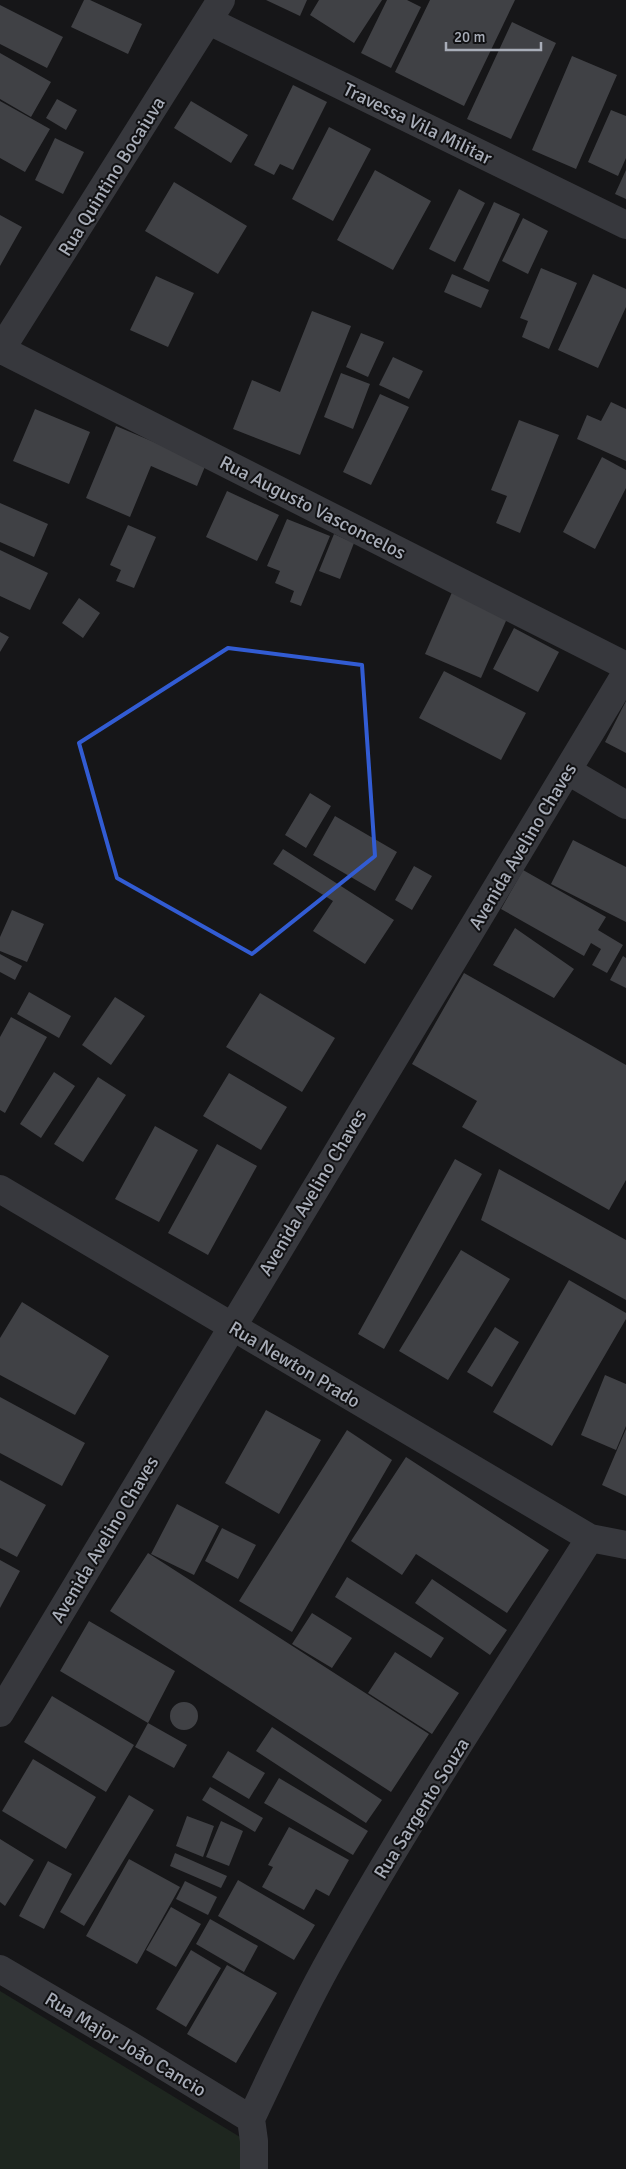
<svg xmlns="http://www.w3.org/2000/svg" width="626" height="2169" font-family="Signika,sans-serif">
	<rect width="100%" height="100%" fill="#161618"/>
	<!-- green -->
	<path fill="#1e261f" d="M 0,1991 L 240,2137 L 240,2169 L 0,2169 Z"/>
	<!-- building -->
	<path fill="#404145" d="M 84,0 L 90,0 L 142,24 L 128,54 L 71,27 Z
		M 266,0 L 307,0 L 300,16 Z
		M 319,0 L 382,0 L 354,43 L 310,15 Z
		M 387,0 L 407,0 L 421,7 L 391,68 L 361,53 Z
		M 430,0 L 515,0 L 464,106 L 395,72 Z
		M 0,5 L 63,37 L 47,68 L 0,44 Z
		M 512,22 L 556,43 L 511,139 L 467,119 Z
		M 0,53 L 51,82 L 31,117 L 0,99 Z
		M 572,56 L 617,75 L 576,169 L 532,150 Z
		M 293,85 L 327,102 L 293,170 L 280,164 L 274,175 L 254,165 Z
		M 57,99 L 77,110 L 66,130 L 46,118 Z
		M 0,101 L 50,129 L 25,172 L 0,158 Z
		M 191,101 L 248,135 L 231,163 L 174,128 Z
		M 611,110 L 626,116 L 626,158 L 618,176 L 588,162 Z
		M 329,127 L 371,149 L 333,221 L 292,199 Z
		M 55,138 L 84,152 L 63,194 L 35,180 Z
		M 375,170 L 431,201 L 393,270 L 337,240 Z
		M 626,170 L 626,199 L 615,194 Z
		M 174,182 L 247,226 L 218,274 L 145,231 Z
		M 459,189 L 485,203 L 455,262 L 429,249 Z
		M 494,202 L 520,214 L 489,282 L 463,269 Z
		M 0,215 L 22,227 L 0,266 Z
		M 523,218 L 548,231 L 528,274 L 502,261 Z
		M 541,268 L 577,283 L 549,349 L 522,337 L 528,321 L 520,318 Z
		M 452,274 L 489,290 L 481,308 L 444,292 Z
		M 593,274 L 626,289 L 626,307 L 598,368 L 558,350 Z
		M 156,276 L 194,293 L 168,347 L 130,330 Z
		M 312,311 L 351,326 L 300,455 L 233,429 L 252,380 L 280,392 Z
		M 361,333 L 384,342 L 368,377 L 346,367 Z
		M 393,357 L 423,371 L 409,399 L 379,385 Z
		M 341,373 L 370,384 L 353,429 L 324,417 Z
		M 380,394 L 409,407 L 371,485 L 343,472 Z
		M 611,402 L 626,409 L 626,461 L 577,439 L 587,415 L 601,421 Z
		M 35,409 L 90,432 L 69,484 L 13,461 Z
		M 519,420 L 559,435 L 520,533 L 496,523 L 507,496 L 491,490 Z
		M 116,426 L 206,464 L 197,486 L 151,466 L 130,517 L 86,498 Z
		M 602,457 L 626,470 L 626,488 L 595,549 L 563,532 Z
		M 227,491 L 279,515 L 257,561 L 206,537 Z
		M 0,503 L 48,524 L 34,557 L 0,542 Z
		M 287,519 L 330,536 L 301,606 L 290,602 L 294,591 L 275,583 L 280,571 L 267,566 Z
		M 128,525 L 156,537 L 134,588 L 116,581 L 121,570 L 110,565 Z
		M 334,534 L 354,543 L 340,579 L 319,571 Z
		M 0,550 L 48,573 L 30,610 L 0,596 Z
		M 453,590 L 509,614 L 481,678 L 425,654 Z
		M 79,598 L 100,613 L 83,638 L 62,623 Z
		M 514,628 L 559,652 L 538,692 L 493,669 Z
		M 0,632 L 9,637 L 0,652 Z
		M 444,671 L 526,713 L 501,760 L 419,718 Z
		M 626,701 L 626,753 L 605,742 Z
		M 310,793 L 331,806 L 306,848 L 285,835 Z
		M 335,816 L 397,852 L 375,891 L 313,855 Z
		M 573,840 L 626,867 L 626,922 L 551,884 Z
		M 283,849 L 394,920 L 365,964 L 313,931 L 333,901 L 273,864 Z
		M 414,866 L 432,876 L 412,910 L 395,900 Z
		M 523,870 L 606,917 L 598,930 L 623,945 L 607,973 L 592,965 L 601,949 L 591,943 L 584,956 L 501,909 Z
		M 12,910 L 44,924 L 27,962 L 0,951 L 0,937 Z
		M 515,928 L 574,969 L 554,998 L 493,965 Z
		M 0,954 L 22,966 L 15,980 L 0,972 Z
		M 623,956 L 626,958 L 626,988 L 610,980 Z
		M 464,973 L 626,1065 L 626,1180 L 609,1210 L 462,1127 L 477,1101 L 412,1064 Z
		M 29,992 L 71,1016 L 59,1038 L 17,1014 Z
		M 260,993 L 335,1038 L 302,1092 L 226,1047 Z
		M 115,997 L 145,1016 L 111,1065 L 82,1045 Z
		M 11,1017 L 47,1037 L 5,1113 L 0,1110 L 0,1037 Z
		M 54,1072 L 75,1086 L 41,1138 L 20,1124 Z
		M 229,1073 L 287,1107 L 261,1150 L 203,1116 Z
		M 98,1077 L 126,1095 L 83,1162 L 54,1144 Z
		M 155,1126 L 198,1150 L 159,1222 L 115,1199 Z
		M 217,1144 L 257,1166 L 208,1255 L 168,1233 Z
		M 455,1159 L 482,1174 L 384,1349 L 358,1334 Z
		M 499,1169 L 626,1240 L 626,1300 L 481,1220 Z
		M 461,1250 L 510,1279 L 448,1380 L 399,1351 Z
		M 569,1280 L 626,1313 L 626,1319 L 552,1446 L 493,1412 Z
		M 22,1302 L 109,1356 L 75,1415 L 0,1375 L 0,1338 Z
		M 495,1327 L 519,1342 L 492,1387 L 467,1372 Z
		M 605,1375 L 626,1384 L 626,1426 L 616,1450 L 581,1435 Z
		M 0,1397 L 85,1443 L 62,1486 L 0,1453 Z
		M 266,1410 L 321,1440 L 279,1514 L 225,1483 Z
		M 626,1429 L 626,1496 L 602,1485 Z
		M 347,1430 L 392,1460 L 292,1632 L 239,1601 Z
		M 406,1457 L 549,1550 L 507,1613 L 416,1554 L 402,1575 L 351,1541 Z
		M 0,1480 L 46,1505 L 17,1557 L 0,1548 Z
		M 177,1504 L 219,1526 L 194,1575 L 151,1554 Z
		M 222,1528 L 256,1545 L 238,1579 L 205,1561 Z
		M 148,1553 L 429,1734 L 391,1792 L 110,1611 Z
		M 0,1560 L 20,1571 L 0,1608 Z
		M 347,1577 L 444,1638 L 431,1658 L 335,1597 Z
		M 432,1579 L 507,1630 L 490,1655 L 415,1603 Z
		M 312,1613 L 352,1638 L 332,1668 L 292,1644 Z
		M 89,1621 L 175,1671 L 148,1723 L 60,1671 Z
		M 395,1652 L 459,1693 L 432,1734 L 368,1693 Z
		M 52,1696 L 134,1745 L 106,1792 L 24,1742 Z
		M170 1716a14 14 0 1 1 28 0a14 14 0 1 1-28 0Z
		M 148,1723 L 187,1745 L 174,1768 L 135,1747 Z
		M 272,1727 L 382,1800 L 366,1823 L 256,1751 Z
		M 228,1751 L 265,1773 L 249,1799 L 212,1777 Z
		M 33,1759 L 96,1797 L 66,1849 L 2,1811 Z
		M 279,1778 L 368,1831 L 353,1855 L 264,1803 Z
		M 210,1787 L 263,1818 L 255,1832 L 202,1800 Z
		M 129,1795 L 154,1810 L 84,1926 L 60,1912 Z
		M 187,1816 L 214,1826 L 203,1857 L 176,1846 Z
		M 221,1821 L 243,1831 L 229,1866 L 206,1857 Z
		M 289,1827 L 349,1860 L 329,1896 L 316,1889 L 304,1910 L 262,1887 L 273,1867 L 268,1865 Z
		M 0,1839 L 34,1860 L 5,1906 L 0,1902 Z
		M 175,1853 L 227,1876 L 221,1888 L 170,1866 Z
		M 129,1859 L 180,1887 L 137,1964 L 86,1936 Z
		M 48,1861 L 72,1874 L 44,1929 L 19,1916 Z
		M 238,1880 L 315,1925 L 294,1960 L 218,1916 Z
		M 185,1881 L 217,1897 L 208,1915 L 176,1899 Z
		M 171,1907 L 201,1924 L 176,1967 L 146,1950 Z
		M 210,1919 L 258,1946 L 244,1972 L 196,1944 Z
		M 191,1950 L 221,1968 L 186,2027 L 156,2009 Z
		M 227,1965 L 277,1993 L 236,2063 L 187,2034 Z"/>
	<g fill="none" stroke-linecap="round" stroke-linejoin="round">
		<!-- minor -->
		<path stroke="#37383d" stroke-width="28" d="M 209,21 L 626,225
			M 0,349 L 626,666
			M 0,351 L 221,0
			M 568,771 L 626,805
			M 0,1189 L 590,1538 L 626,1545
			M 0,1713 L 626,673
			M 0,1969 L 133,2047 L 251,2119
			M 251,2119 C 276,2066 301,2012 330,1960 C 410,1816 502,1677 590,1538
			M 251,2119 L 254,2141 L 254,2169"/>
	</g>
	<!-- marked area -->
	<path fill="none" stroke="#325cd3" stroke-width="4" stroke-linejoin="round" d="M 228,648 L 362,665 L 375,856 L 252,954 L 117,878 L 79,743 Z"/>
	<g text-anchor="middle" stroke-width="4" stroke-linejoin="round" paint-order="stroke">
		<!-- street labels -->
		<g font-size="19" fill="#a8adb8" stroke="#111113">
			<text transform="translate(418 123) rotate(26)" y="7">Travessa Vila Militar</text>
			<text transform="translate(111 176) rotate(-58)" y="7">Rua Quintino Bocaiuva</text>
			<text transform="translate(313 507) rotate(27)" y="7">Rua Augusto Vasconcelos</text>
			<text transform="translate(522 846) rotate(-59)" y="7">Avenida Avelino Chaves</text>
			<text transform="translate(312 1192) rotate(-59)" y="7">Avenida Avelino Chaves</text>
			<text transform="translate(295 1364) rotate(31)" y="7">Rua Newton Prado</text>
			<text transform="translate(104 1539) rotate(-59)" y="7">Avenida Avelino Chaves</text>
			<text transform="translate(421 1808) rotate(-58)" y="7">Rua Sargento Souza</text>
			<text transform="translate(126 2044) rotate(31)" y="7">Rua Major João Cancio</text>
		</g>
	</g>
	<!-- scale -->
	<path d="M446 42v8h95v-8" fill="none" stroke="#a8adb8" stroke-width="2.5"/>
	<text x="454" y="42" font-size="15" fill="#a8adb8" stroke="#111113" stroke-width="4" paint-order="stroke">20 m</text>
</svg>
